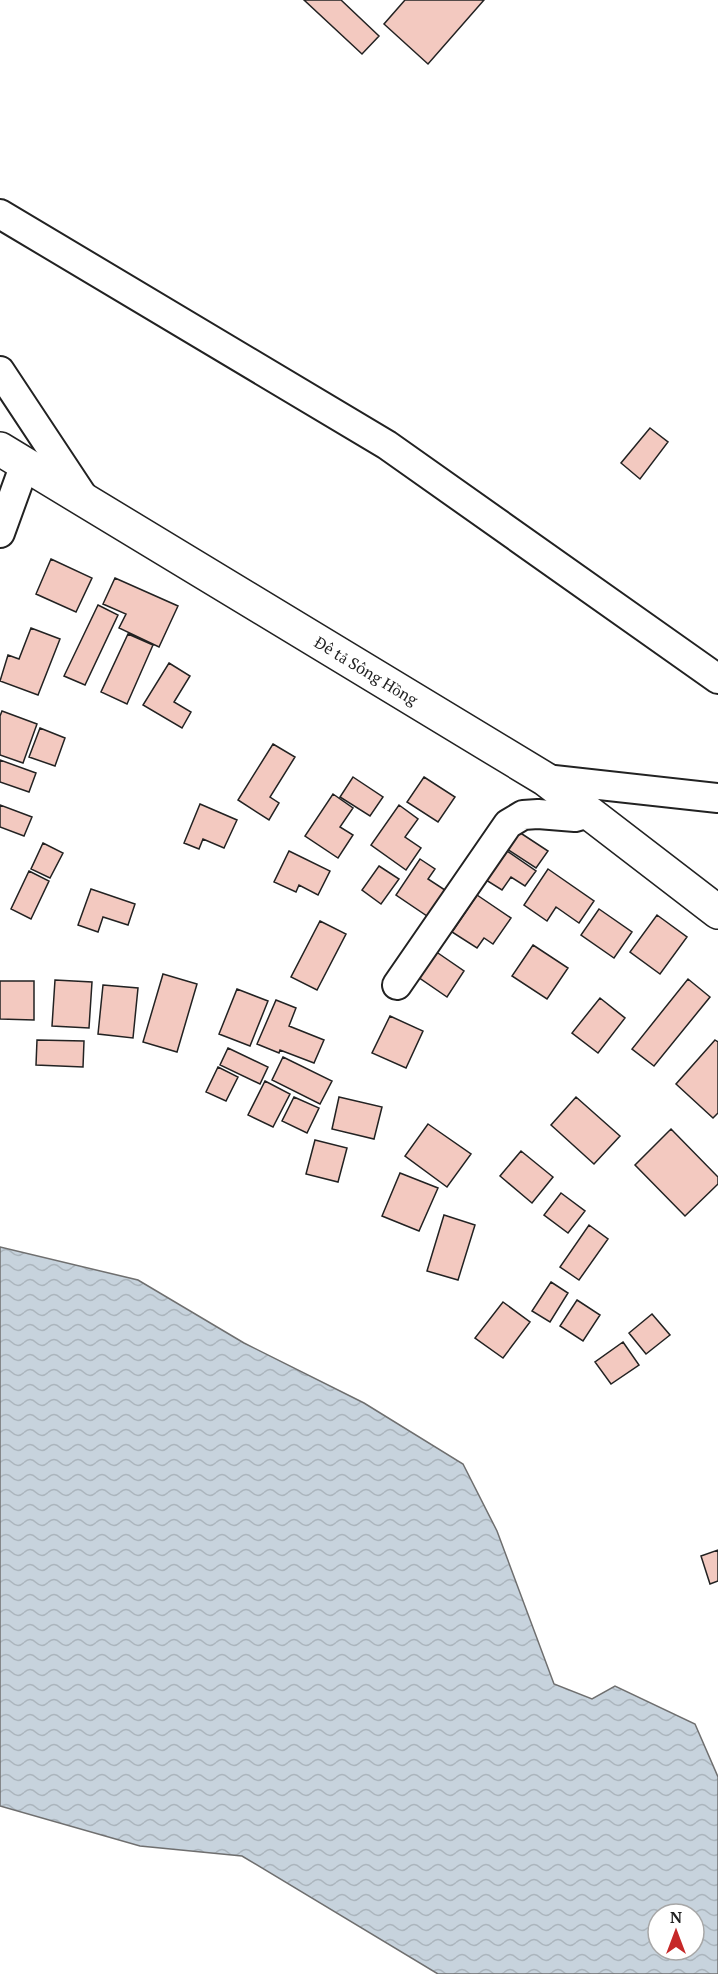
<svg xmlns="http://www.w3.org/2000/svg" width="718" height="1974" font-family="'PT Serif',serif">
	<defs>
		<pattern id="water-waves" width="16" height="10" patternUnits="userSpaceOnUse" patternTransform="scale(1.5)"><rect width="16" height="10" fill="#c7d3dd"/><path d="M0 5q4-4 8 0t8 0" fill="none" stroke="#abb5bd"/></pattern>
	</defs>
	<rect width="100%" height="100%" fill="#fff"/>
	<!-- water -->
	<path fill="url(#water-waves)" stroke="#6f6f6f" stroke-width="1.5" fill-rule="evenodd" d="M 0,1247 L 138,1280 L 244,1343 L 364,1403 L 463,1464 L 497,1531 L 554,1684 L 592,1699 L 615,1686 L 695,1724 L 718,1777 L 718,1974 L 438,1974 L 242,1856 L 140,1846 L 0,1806 ZM 658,1914 L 694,1914 L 694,1950 L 658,1950 Z"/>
	<!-- building -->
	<path fill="#f3c9c0" stroke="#222" stroke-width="1.5" d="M 304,0 L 341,0 L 379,36 L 362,54 Z
		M 405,0 L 484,0 L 428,64 L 384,24 Z
		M 650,428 L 668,442 L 640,479 L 621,463 Z
		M 51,559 L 92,578 L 76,612 L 36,594 Z
		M 115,578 L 178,606 L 159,647 L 119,628 L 126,614 L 103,604 Z
		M 98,605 L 118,615 L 85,685 L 64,676 Z
		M 31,628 L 60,639 L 38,695 L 0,681 L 8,655 L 19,659 Z
		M 128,634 L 153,645 L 127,704 L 101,692 Z
		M 169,663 L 190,676 L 174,702 L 191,712 L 182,728 L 143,705 Z
		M 2,711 L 37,724 L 23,763 L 0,755 L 0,716 Z
		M 40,728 L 65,738 L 55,766 L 29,757 Z
		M 273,744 L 295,757 L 270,797 L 279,803 L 269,820 L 238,800 Z
		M 0,760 L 36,773 L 29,792 L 0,782 Z
		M 353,777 L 383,797 L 370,816 L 340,797 Z
		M 424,777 L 455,797 L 438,822 L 407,802 Z
		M 333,794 L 353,808 L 340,827 L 353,835 L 338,858 L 305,836 Z
		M 200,804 L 237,820 L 224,848 L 203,839 L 199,849 L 184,843 Z
		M 0,805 L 32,817 L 24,836 L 0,827 Z
		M 399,805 L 418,819 L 405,837 L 421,848 L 406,870 L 371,845 Z
		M 519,832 L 548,851 L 536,868 L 507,849 Z
		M 43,843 L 63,853 L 50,878 L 31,869 Z
		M 289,851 L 330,871 L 318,895 L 299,885 L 296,892 L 274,882 Z
		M 507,851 L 536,871 L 525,886 L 511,877 L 502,890 L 486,880 Z
		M 420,859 L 435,869 L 428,879 L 448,892 L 430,918 L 396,895 Z
		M 379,866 L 399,879 L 381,904 L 362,890 Z
		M 548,869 L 594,901 L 579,923 L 556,907 L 547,921 L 524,905 Z
		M 29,871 L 49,881 L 31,919 L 11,909 Z
		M 91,889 L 135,904 L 128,925 L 103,917 L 98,932 L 78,925 Z
		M 477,895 L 511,918 L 493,944 L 484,938 L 477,948 L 452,932 Z
		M 599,909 L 632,932 L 614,958 L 581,935 Z
		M 657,915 L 687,937 L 660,974 L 630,952 Z
		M 320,921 L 346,934 L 317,990 L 291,977 Z
		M 533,945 L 568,968 L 547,999 L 512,976 Z
		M 435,951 L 464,971 L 447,997 L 418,977 Z
		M 163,974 L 197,984 L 177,1052 L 143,1042 Z
		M 688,979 L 710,997 L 654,1066 L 632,1049 Z
		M 55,980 L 92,982 L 89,1028 L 52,1026 Z
		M 0,981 L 34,981 L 34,1020 L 0,1019 Z
		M 103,985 L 138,988 L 133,1038 L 98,1034 Z
		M 237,989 L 268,1001 L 250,1046 L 219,1034 Z
		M 600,998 L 625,1018 L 598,1053 L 572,1033 Z
		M 276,1000 L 296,1008 L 289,1026 L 324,1040 L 314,1063 L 280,1050 L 279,1053 L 257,1044 Z
		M 390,1016 L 423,1031 L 406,1068 L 372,1053 Z
		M 37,1040 L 84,1041 L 83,1067 L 36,1065 Z
		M 715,1040 L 718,1042 L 718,1113 L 713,1118 L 676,1084 Z
		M 228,1048 L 268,1067 L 260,1084 L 220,1065 Z
		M 283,1057 L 332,1081 L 320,1104 L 272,1080 Z
		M 218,1067 L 238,1077 L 226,1101 L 206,1092 Z
		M 265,1081 L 290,1094 L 273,1127 L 248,1115 Z
		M 294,1097 L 319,1108 L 307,1133 L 282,1121 Z
		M 339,1097 L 382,1107 L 374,1139 L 332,1129 Z
		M 576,1097 L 620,1136 L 594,1164 L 551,1125 Z
		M 428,1124 L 471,1154 L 447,1187 L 405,1156 Z
		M 671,1129 L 718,1177 L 718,1184 L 685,1216 L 635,1165 Z
		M 315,1140 L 347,1148 L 338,1182 L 306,1174 Z
		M 521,1151 L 553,1177 L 532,1203 L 500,1176 Z
		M 400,1173 L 438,1188 L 419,1231 L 382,1216 Z
		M 561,1193 L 585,1211 L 568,1233 L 544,1215 Z
		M 444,1215 L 475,1225 L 458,1280 L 427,1271 Z
		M 589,1225 L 608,1239 L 579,1280 L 560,1267 Z
		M 551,1282 L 568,1293 L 550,1322 L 532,1311 Z
		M 577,1300 L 600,1315 L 583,1341 L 560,1326 Z
		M 503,1302 L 530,1322 L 503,1358 L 475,1338 Z
		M 652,1314 L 670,1335 L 646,1354 L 629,1333 Z
		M 623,1342 L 639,1365 L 611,1384 L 595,1362 Z
		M 718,1550 L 718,1581 L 710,1584 L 701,1556 Z"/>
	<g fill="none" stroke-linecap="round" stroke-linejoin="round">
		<defs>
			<path id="street" d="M 0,214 L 387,445 L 718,679
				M 0,371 L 86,501
				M 0,533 L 25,464
				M 545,779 L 718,798
				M 397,985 L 508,824 L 523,815 L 538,814 L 575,817 L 589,813"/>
			<g id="primary">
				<path id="s1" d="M 0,449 L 545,779 L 718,912"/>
			</g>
		</defs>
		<!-- street casing -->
		<use href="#street" stroke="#222" stroke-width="32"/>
		<!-- primary casing -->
		<use href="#primary" stroke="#222" stroke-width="36"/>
		<!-- street -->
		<use href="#street" stroke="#fff" stroke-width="28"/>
		<!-- primary -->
		<use href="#primary" stroke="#fff" stroke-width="33"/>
	</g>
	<g text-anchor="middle" stroke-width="4.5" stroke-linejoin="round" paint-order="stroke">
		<!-- street labels -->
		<g font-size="16" fill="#222" stroke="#fff">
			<text dy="6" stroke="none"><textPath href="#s1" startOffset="428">Đê tả Sông Hồng</textPath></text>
		</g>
	</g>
	<!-- north arrow -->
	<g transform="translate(676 1932)"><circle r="28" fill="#ffffff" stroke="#a7a7a7" stroke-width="1.5"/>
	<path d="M0-4.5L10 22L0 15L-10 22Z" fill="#c62828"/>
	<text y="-9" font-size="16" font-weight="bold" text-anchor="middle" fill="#222222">N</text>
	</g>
</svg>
